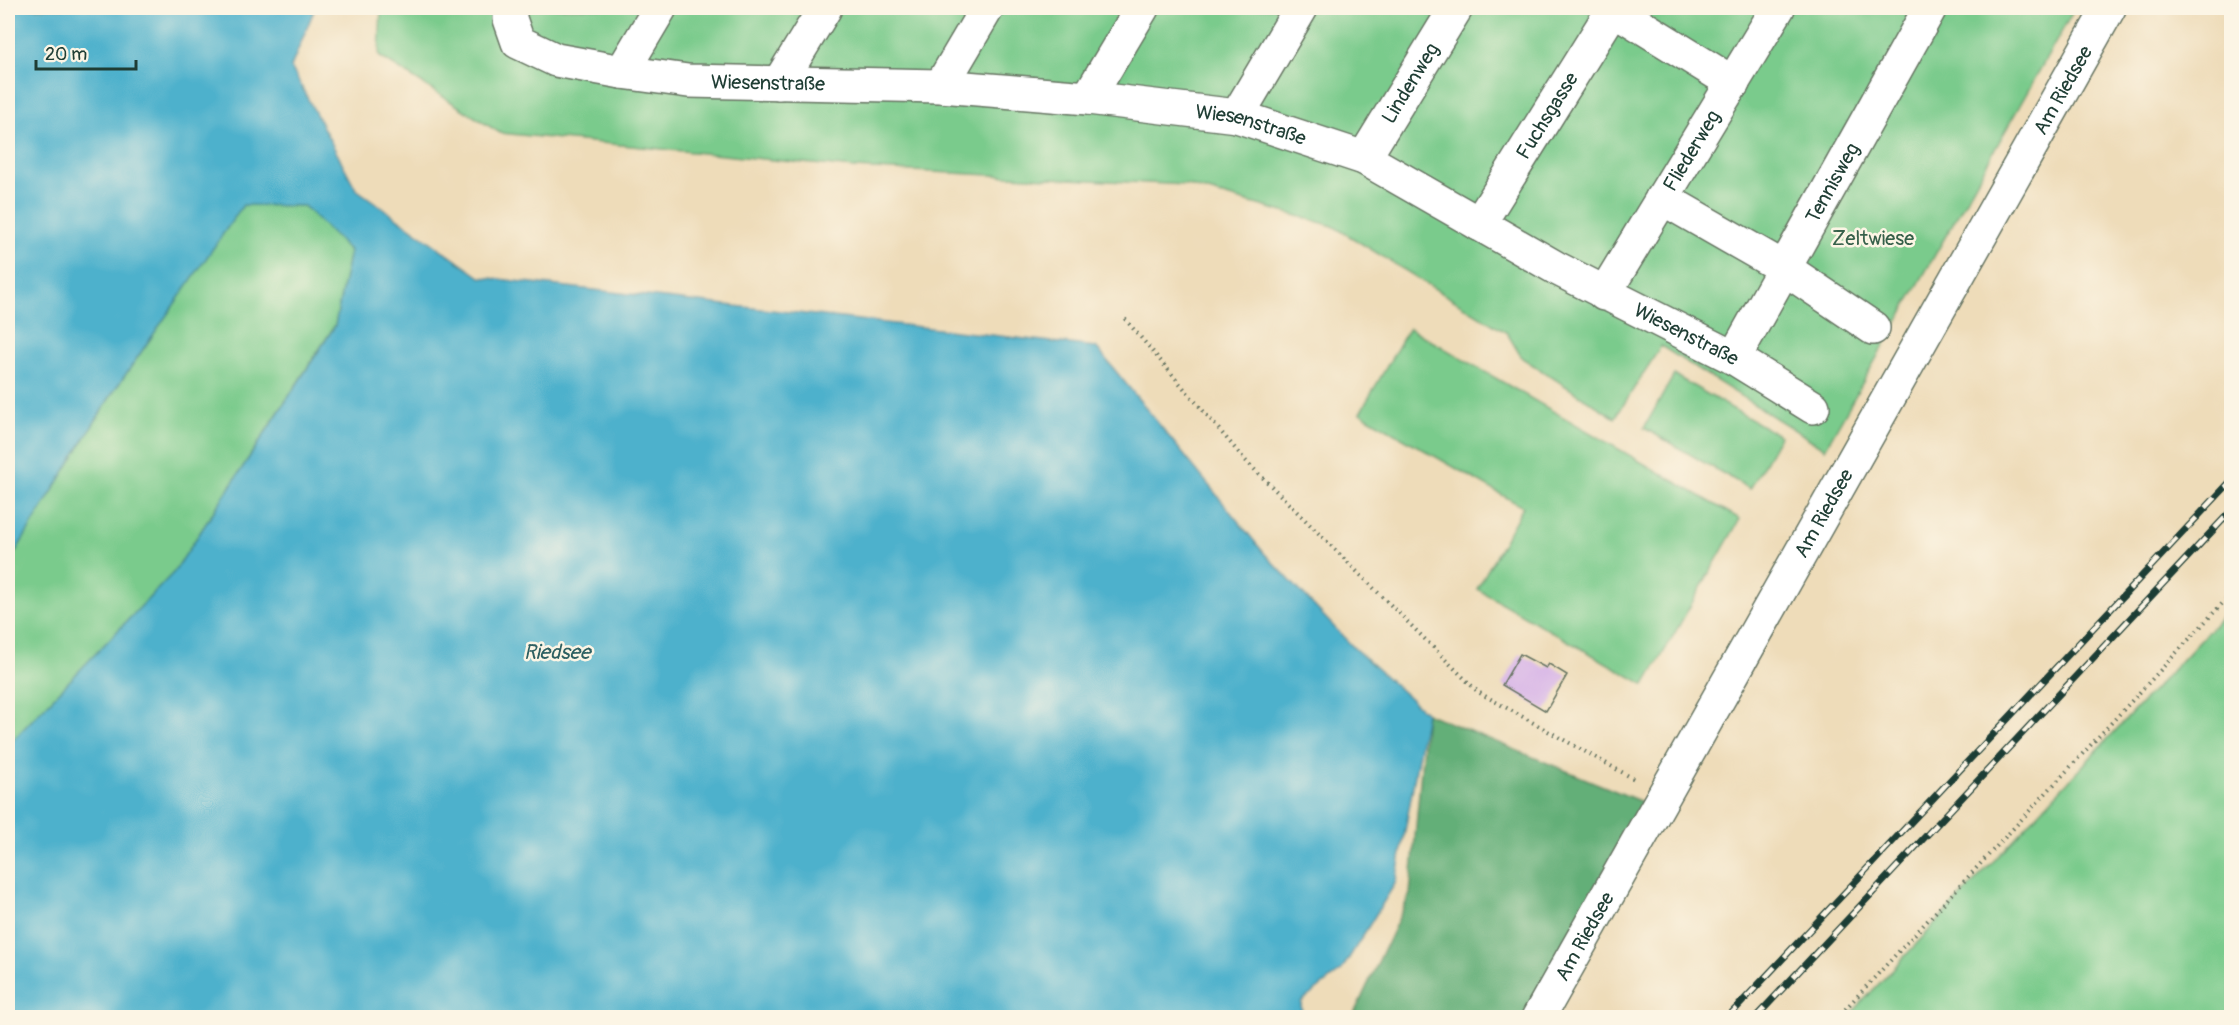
<svg xmlns="http://www.w3.org/2000/svg" width="2239" height="1025" font-family="Pangolin,sans-serif">
	<rect width="100%" height="100%" fill="#fcf5e5"/>
	<filter id="ink" filterUnits="userSpaceOnUse"><feTurbulence type="fractalNoise" baseFrequency=".0167" numOctaves="2"/><feDisplacementMap in="SourceGraphic" scale="12" xChannelSelector="R" yChannelSelector="G"/><feConvolveMatrix kernelMatrix="1 2 1 2 8 2 1 2 1" color-interpolation-filters="sRGB"/></filter>
	<filter id="wash" filterUnits="userSpaceOnUse"><feTurbulence type="fractalNoise" baseFrequency=".008" numOctaves="4" result="noise"/><feDisplacementMap in="SourceGraphic" scale="24" xChannelSelector="R" yChannelSelector="G"/><feGaussianBlur stdDeviation="1.35" result="paint"/><feColorMatrix in="noise" values="0 0 0 0 0 0 0 0 0 0 0 0 0 0 0 0 0 1.4 0 .05"/><feComposite in="paint" operator="in"/></filter>
	<g filter="url(#wash)">
		<rect width="100%" height="100%" fill="#eedcb9"/>
		<!-- green -->
		<path fill="#7acb8c" stroke="#4c8460" stroke-width="1.5" d="M 381,8 L 2075,8 L 1825,449 L 1661,346 L 1615,418 L 1522,358 L 1507,333 L 1333,226 L 1187,185 L 854,168 L 500,133 L 379,56 Z
			M 243,205 L 304,206 L 350,251 L 335,325 L 175,571 L 8,745 L 8,564 L 110,397 Z
			M 1409,328 L 1740,519 L 1645,685 L 1477,589 L 1523,507 L 1360,413 Z
			M 1674,375 L 1780,436 L 1750,489 L 1644,428 Z
			M 2231,607 L 2231,1017 L 1848,1017 Z"/>
		<!-- forest -->
		<path fill="#63af78" stroke="#417656" stroke-width="1.5" d="M 1426,713 L 1642,802 L 1526,1017 L 1352,1018 L 1410,894 Z"/>
		<!-- water -->
		<path fill="#4db1cc" stroke="#367780" stroke-width="1.5" d="M 8,8 L 315,8 L 291,67 L 356,189 L 480,277 L 1096,347 L 1264,553 L 1354,648 L 1426,713 L 1396,882 L 1341,971 L 1301,1002 L 1302,1018 L 8,1017 L 8,745 L 175,571 L 335,326 L 350,251 L 304,206 L 243,205 L 110,397 L 8,564 Z"/>
		<g id="blocks">
			<!-- building -->
			<path fill="#d7b4e7" d="M 1520,654 L 1546,668 L 1549,664 L 1567,675 L 1546,711 L 1502,685 Z"/>
		</g>
	</g>
	<g filter="url(#ink)">
		<use href="#blocks" fill-opacity="0" stroke="#677563" stroke-width="1.5"/>
		<g fill="none" stroke-linecap="round" stroke-linejoin="round">
			<defs>
				<g id="minor">
					<path id="s1" d="M 510,8 L 510,19 L 518,42 L 556,60 L 622,72 L 688,81 L 941,86 L 1088,98 L 1237,116 L 1364,158 L 1558,269 L 1734,358 L 1813,407"/>
					<path d="M 1612,8 L 1733,83"/>
					<path d="M 622,72 L 660,8"/>
					<path d="M 779,83 L 825,8"/>
					<path d="M 941,86 L 987,8"/>
					<path d="M 1088,98 L 1142,8"/>
					<path d="M 1237,116 L 1301,8"/>
					<path id="s2" d="M 1364,158 L 1456,8"/>
					<path d="M 1662,198 L 1784,268 L 1873,328"/>
					<path id="s3" d="M 1479,224 L 1614,8"/>
					<path id="s4" d="M 1604,294 L 1778,8"/>
					<path id="s5" d="M 1734,358 L 1930,8"/>
					<path id="s6" d="M 1538,1018 L 2109,8"/>
				</g>
			</defs>
			<!-- minor casing -->
			<use href="#minor" stroke="#677563" stroke-width="36"/>
			<!-- path -->
			<path stroke="#677563" stroke-width="4" stroke-dasharray="1.5 4.5" stroke-linecap="butt" d="M 1125,319 L 1245,460 L 1478,692 L 1636,780
				M 1837,1018 L 2232,593"/>
			<!-- minor -->
			<use href="#minor" stroke="#fff" stroke-width="33"/>
			<defs>
				<path id="rail" d="M 1727,1018 L 2232,480
					M 1755,1018 L 2232,510"/>
			</defs>
			<!-- rail casing -->
			<use href="#rail" stroke="#1f3d34" stroke-width="7"/>
			<!-- rail -->
			<use href="#rail" stroke="#fcf5e5" stroke-width="4.5" stroke-dasharray="14" stroke-linecap="butt"/>
		</g>
	</g>
	<g text-anchor="middle" stroke-width="5" stroke-linejoin="round" paint-order="stroke">
		<!-- street labels -->
		<g font-size="20" fill="#1f3d34" stroke="#fcf5e5">
			<text dy="7" stroke="none"><textPath href="#s1" startOffset="291">Wiesenstraße</textPath></text>
			<text dy="7" stroke="none"><textPath href="#s2" startOffset="88">Lindenweg</textPath></text>
			<text dy="7" stroke="none"><textPath href="#s6" startOffset="1066">Am Riedsee</textPath></text>
			<text dy="7" stroke="none"><textPath href="#s3" startOffset="128">Fuchsgasse</textPath></text>
			<text dy="7" stroke="none"><textPath href="#s1" startOffset="777">Wiesenstraße</textPath></text>
			<text dy="7" stroke="none"><textPath href="#s4" startOffset="168">Fliederweg</textPath></text>
			<text dy="7" stroke="none"><textPath href="#s5" startOffset="201">Tennisweg</textPath></text>
			<text dy="7" stroke="none"><textPath href="#s1" startOffset="1263">Wiesenstraße</textPath></text>
			<text dy="7" stroke="none"><textPath href="#s6" startOffset="580">Am Riedsee</textPath></text>
			<text dy="7" stroke="none"><textPath href="#s6" startOffset="94">Am Riedsee</textPath></text>
		</g>
		<!-- park labels -->
		<g font-size="20" fill="#36604a" stroke="#fcf5e5">
			<text x="1873" y="245">Zeltwiese</text>
		</g>
		<!-- water labels -->
		<g font-size="21" font-style="italic" fill="#2d6062" stroke="#fcf5e5">
			<text x="557" y="659">Riedsee</text>
		</g>
	</g>
	<!-- margin -->
	<rect width="2239" height="1025" fill="none" stroke="#fcf5e5" stroke-width="30"/>
	<!-- scale -->
	<path d="M36 60v9h100v-9" fill="none" stroke="#1f3d34" stroke-width="3"/>
	<text x="45" y="60" font-size="18" fill="#1f3d34" stroke="#fcf5e5" stroke-width="4.5" paint-order="stroke">20 m</text>
</svg>
